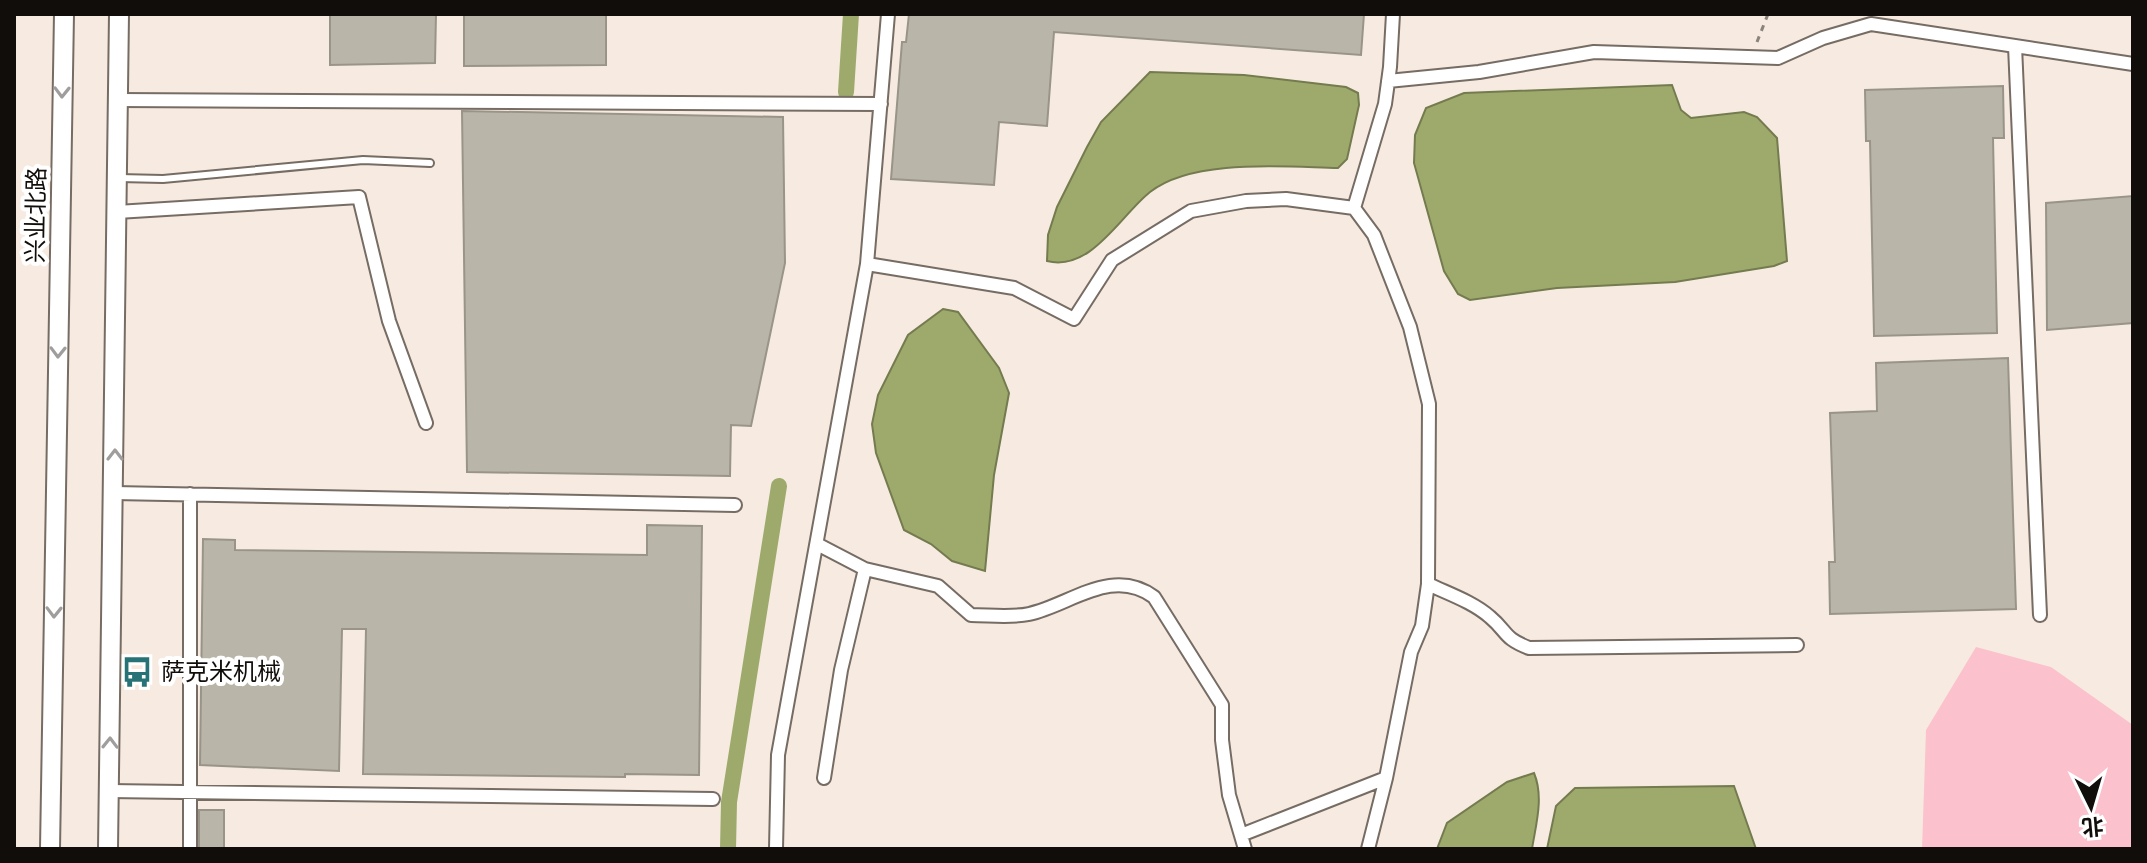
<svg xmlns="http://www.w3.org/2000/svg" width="2147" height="863" font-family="'Roboto Condensed','Noto Sans SC',sans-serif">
	<rect width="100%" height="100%" fill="#f7ebe1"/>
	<!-- green -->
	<path fill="#fbc2cd" d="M 1976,647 L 2051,667 L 2133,725 L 2133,849 L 1922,849 L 1926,730 Z"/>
	<!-- water -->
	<path fill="#9eaa6c" stroke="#747b4f" stroke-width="2" d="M 1150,72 L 1244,75 L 1346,87 L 1358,93 L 1359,105 L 1347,159 L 1338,168 C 1285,167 1193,158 1150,192 C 1120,216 1091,272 1047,261 L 1048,235 L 1057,207 L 1087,147 L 1101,122 Z
		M 1672,85 L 1681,110 L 1691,118 L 1744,112 L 1757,117 L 1777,138 L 1787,261 L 1774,266 L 1675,282 L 1557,288 L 1470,300 L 1458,294 L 1444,271 L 1414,163 L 1415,135 L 1426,108 L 1464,93 Z
		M 943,309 L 958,312 L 999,368 L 1009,393 L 994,475 L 985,571 L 952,561 L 931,544 L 904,530 L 876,453 L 872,424 L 878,395 L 908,335 Z
		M 1534,773 C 1544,797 1536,824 1532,849 L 1437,849 L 1447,823 L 1507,782 Z
		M 1734,786 L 1756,849 L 1547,849 L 1556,806 L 1575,788 Z"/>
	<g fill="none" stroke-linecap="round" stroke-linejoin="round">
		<!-- canal -->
		<path stroke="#9eaa6c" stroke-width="16" d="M 846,92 L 851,14
			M 728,849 L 729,802 L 779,486"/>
	</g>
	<!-- building -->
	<path fill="#b9b5a8" stroke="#999488" stroke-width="2" d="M 330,14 L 436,14 L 435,63 L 330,65 Z
		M 464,14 L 606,14 L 606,65 L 464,66 Z
		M 909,14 L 1364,14 L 1361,55 L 1054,32 L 1047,126 L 999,122 L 994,185 L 891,179 L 902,42 L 906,42 Z
		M 2003,86 L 2004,138 L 1993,138 L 1997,333 L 1874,336 L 1870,141 L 1866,141 L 1865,90 Z
		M 462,111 L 783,117 L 785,263 L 751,426 L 731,425 L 730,476 L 467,472 Z
		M 2133,196 L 2133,323 L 2047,330 L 2046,203 Z
		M 2008,358 L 2016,609 L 1830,614 L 1829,562 L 1835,562 L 1830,413 L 1877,411 L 1876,363 Z
		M 647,525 L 702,526 L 699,775 L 625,774 L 625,777 L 363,774 L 366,629 L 342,629 L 339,771 L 200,765 L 203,539 L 235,540 L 235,550 L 647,555 Z
		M 199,810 L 224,810 L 224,849 L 199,849 Z"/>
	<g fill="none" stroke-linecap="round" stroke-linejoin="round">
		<defs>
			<path id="lane" d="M 119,178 L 163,179 L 363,160 L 430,163"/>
			<path id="street" d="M 2015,46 L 2040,615
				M 1388,81 L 1479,72 L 1594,52 L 1778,58 L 1823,38 L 1871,24 L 2133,64
				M 118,100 L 881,104
				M 1354,208 L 1385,104 L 1390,67 L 1393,14
				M 117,212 L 359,197 L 389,321 L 426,423
				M 867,264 L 1014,288 L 1074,319 L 1112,260 L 1191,211 L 1246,201 L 1286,199 L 1354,208 L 1374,235 L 1410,327 L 1429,404 L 1428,584 L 1422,626 L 1411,652 L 1386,778 L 1368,849
				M 114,493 L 735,505
				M 190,494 L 190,849
				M 817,544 L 865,569 L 938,586 L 971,615 C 989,615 1011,618 1029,614 C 1070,605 1112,566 1154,597 L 1222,705 L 1222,740 L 1229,795 L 1245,849
				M 1428,584 C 1449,594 1473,602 1490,617 C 1508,632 1503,638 1529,648 L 1797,645
				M 824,778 L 841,670 L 865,569
				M 109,791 L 713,799
				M 1241,835 L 1386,778
				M 776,849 L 778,755 L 867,264 L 888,14"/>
			<path id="secondary" d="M 50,849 L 64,14
				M 108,849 L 119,14"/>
		</defs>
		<!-- lane casing -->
		<use href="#lane" stroke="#766c63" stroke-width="10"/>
		<!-- street casing -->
		<use href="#street" stroke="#766c63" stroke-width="16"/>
		<!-- secondary casing -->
		<use href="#secondary" stroke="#766c63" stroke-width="22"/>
		<!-- path -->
		<path stroke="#8c837d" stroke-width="3" stroke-dasharray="6 6" stroke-linecap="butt" d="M 1757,42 L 1768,14"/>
		<!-- lane -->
		<use href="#lane" stroke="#fff" stroke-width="6"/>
		<!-- street -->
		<use href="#street" stroke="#fff" stroke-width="12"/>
		<!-- secondary -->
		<use href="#secondary" stroke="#fff" stroke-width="18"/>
	</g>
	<!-- one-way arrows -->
	<defs><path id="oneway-chevron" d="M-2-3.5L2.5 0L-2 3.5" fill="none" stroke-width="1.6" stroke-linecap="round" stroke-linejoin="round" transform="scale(2)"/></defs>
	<g stroke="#a09e9d">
		<use href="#oneway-chevron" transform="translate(62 92) rotate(91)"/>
		<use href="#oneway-chevron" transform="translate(58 352) rotate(91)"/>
		<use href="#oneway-chevron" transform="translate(115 455) rotate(-90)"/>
		<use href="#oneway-chevron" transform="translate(54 612) rotate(91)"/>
		<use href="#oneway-chevron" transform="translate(110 743) rotate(-89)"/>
	</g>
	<!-- icons -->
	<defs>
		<symbol id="bus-bare" viewBox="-9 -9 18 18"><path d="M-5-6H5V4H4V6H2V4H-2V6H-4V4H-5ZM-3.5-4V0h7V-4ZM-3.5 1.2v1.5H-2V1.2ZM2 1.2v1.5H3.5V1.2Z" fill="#277276" stroke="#fff" stroke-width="2.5" paint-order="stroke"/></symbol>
	</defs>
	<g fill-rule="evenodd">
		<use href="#bus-bare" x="115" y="650" width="44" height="44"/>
	</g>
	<g text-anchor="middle" stroke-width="8" stroke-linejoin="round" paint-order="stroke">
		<!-- street labels -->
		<g font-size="24" fill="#110d0a" stroke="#fff">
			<text transform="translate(36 215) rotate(-89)" y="8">兴业北路</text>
		</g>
		<!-- poi labels -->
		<g font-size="24" fill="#110d0a" stroke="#fff" text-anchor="start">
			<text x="161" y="680">萨克米机械</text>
		</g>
	</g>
	<!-- border -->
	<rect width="2147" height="863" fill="none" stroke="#110d0a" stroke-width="32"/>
	<!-- north arrow -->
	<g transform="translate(2091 807) rotate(175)" stroke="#ffffff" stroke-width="6" paint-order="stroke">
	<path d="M0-6L14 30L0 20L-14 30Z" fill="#110d0a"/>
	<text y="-12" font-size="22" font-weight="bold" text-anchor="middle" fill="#110d0a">北</text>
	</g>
</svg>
